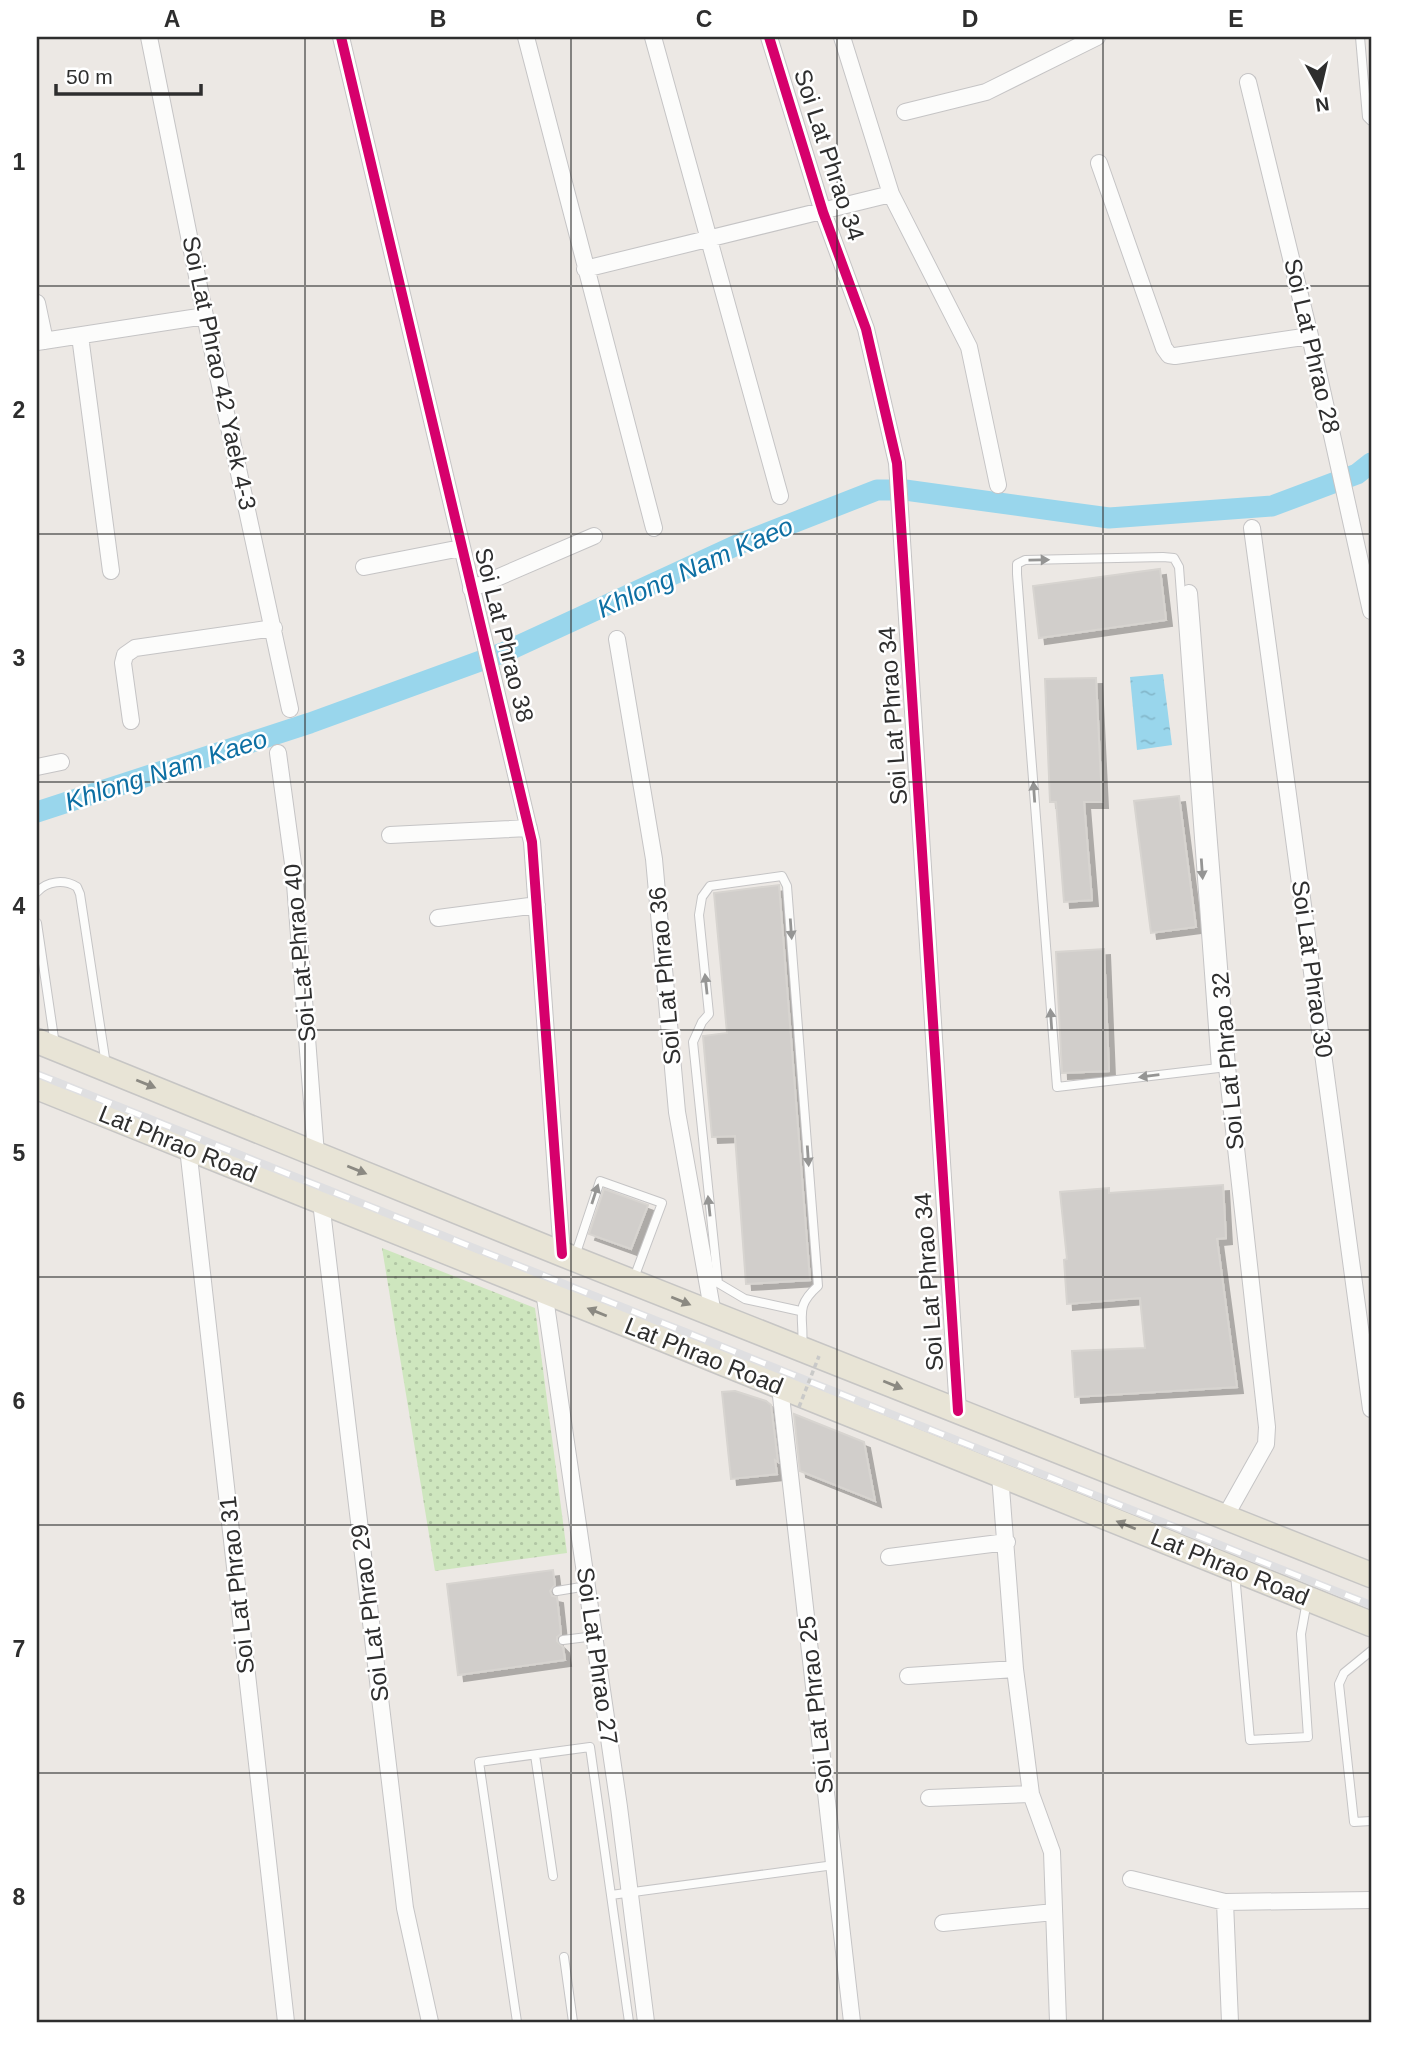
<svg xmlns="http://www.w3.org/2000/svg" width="1408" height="2059" font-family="Arial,sans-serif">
	<defs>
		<pattern id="grass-dots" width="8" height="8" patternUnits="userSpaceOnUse" patternTransform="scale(1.75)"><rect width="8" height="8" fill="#cee6be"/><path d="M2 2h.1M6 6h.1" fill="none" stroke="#b1c6a4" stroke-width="1.8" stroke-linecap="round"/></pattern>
		<pattern id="water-ripples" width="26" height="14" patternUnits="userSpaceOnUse" patternTransform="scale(1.75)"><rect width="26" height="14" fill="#99d6ec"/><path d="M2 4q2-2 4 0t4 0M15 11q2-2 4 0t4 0" fill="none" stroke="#84b8cb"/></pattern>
		<filter id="shadow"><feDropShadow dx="6" dy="6" stdDeviation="0" flood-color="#0004"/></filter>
	</defs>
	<rect width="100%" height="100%" fill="#ece8e4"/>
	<!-- grass -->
	<path fill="url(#grass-dots)" d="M 382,1248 L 535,1308 L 567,1553 L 435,1571 Z"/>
	<!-- water -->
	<path fill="url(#water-ripples)" d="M 1163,674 L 1172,745 L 1137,750 L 1130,677 Z"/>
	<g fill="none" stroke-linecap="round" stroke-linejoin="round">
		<!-- canal -->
		<path stroke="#99d6ec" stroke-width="21" d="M 37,812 L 310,723 L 505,652 L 739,544 L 877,490 L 905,490 L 1109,518 L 1272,506 L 1357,474 L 1371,463"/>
	</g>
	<!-- building -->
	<path fill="#d1cecb" stroke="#d7d4d0" stroke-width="2" filter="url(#shadow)" d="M 1160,569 L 1166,620 L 1039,638 L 1033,586 Z
		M 1096,678 L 1102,802 L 1084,802 L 1092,900 L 1064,902 L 1056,802 L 1050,802 L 1045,679 Z
		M 1179,796 L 1196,927 L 1151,933 L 1134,801 Z
		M 779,885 L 810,1280 L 746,1284 L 735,1136 L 712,1137 L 703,1036 L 727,1033 L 714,893 Z
		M 1104,949 L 1109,1071 L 1062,1073 L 1056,952 Z
		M 1223,1185 L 1226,1238 L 1217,1239 L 1237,1387 L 1075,1397 L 1072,1351 L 1145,1348 L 1140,1298 L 1067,1304 L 1064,1260 L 1067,1259 L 1060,1192 L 1109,1188 L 1109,1193 Z
		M 604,1189 L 648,1205 L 631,1249 L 589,1234 Z
		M 735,1391 L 766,1401 L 771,1405 L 778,1462 L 775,1460 L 777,1474 L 731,1479 L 722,1392 Z
		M 794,1414 L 864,1442 L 875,1501 L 800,1471 Z
		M 553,1570 L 555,1585 L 550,1591 L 552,1596 L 557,1597 L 561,1634 L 557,1637 L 557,1641 L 563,1647 L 565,1660 L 458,1675 L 447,1584 Z"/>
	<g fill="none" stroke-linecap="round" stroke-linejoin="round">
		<defs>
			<path id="lane" d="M 1360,37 L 1367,117 L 1371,121
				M 37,892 C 47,881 64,879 77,887 L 80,894 L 106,1065
				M 37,923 L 55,1045
				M 1216,1068 L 1179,567 L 1174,558 L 1163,557 L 1025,560 L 1017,564 L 1017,574 L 1057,1087 L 1227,1067
				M 575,1256 L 600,1181 L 662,1203 L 634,1278
				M 800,1311 L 745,1299 L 718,1283 L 693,1042 L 702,1022 L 709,1014 L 699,915 L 702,897 L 710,886 L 782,876 L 787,886 L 818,1286 C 793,1308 805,1317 802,1346
				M 1235,1574 L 1250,1740 L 1308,1737 L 1301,1634 L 1307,1601
				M 557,1591 L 587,1586
				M 563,1640 L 595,1636
				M 1371,1651 L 1344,1673 L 1339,1684 L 1354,1822 L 1371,1821
				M 535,1755 L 553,1876
				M 611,1895 L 834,1865
				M 564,1957 L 573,2022
				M 517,2022 L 479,1762 L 590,1747 L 629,2022"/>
			<path id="street" d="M 149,37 L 205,316 L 290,709
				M 341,37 L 532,842 L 562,1254
				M 526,37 L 654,528
				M 653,37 L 780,496
				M 769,37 L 823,212 L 866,329 L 897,463 L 958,1411
				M 842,37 L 891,194
				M 1248,82 L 1310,336 L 1371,611
				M 905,112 L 986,92 L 1097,37
				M 1099,163 L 1164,348 L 1169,355 L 1175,356 L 1310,336
				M 585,269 L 891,194 L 969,347 L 998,485
				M 37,303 L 45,341
				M 80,336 L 111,571
				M 37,342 L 205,316
				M 1252,528 L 1371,1409
				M 364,567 L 461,548
				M 471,589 L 594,536
				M 1189,593 L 1227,1067 L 1267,1427 L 1266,1444 L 1225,1517
				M 617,639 L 654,859 L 677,1112 L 713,1314
				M 131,721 L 123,663 L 125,655 L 135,648 L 274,628
				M 278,753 L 294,871 L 316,1154
				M 37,767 L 61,762
				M 390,835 L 529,828
				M 438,918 L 537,905
				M 188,1148 L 286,2022
				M 321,1202 L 405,1908 L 430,2022
				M 544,1291 L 619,1807 L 646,2022
				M 780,1387 L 852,2022
				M 1000,1475 L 1015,1669 L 1031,1794 L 1052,1852 L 1058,2022
				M 889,1557 L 1007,1542
				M 908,1676 L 1015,1669
				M 929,1798 L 1031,1794
				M 1131,1879 L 1225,1902 L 1371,1900
				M 1225,1902 L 1230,2022
				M 943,1923 L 1054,1912"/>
			<path id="primary" d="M 37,1041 L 562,1254 L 1371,1575
				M 37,1087 L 1371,1624"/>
		</defs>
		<!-- lane casing -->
		<use href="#lane" stroke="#c5c4c5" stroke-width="10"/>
		<!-- street casing -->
		<use href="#street" stroke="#c5c4c5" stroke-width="18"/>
		<!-- primary casing -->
		<use href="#primary" stroke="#c6c5c4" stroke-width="27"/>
		<!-- lane -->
		<use href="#lane" stroke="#fcfcfb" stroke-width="8"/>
		<!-- street -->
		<use href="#street" stroke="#fcfcfb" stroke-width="16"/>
		<!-- primary -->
		<use href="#primary" stroke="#e8e4d6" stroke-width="24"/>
		<defs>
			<path id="rail" d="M 37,1074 L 1371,1605"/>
		</defs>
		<!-- rail casing -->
		<use href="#rail" stroke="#dfdfe1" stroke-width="8"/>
		<!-- rail -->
		<use href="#rail" stroke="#fff" stroke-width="5" stroke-dasharray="16" stroke-linecap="butt"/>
		<!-- path-bridge -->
		<path stroke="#c9c9c8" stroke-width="3.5" stroke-dasharray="5 3.5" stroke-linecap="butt" d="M 799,1407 L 819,1356"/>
		<defs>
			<path id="cycleway" d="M 341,37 L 532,842 L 562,1254
				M 769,37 L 823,212 L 866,329 L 897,463 L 958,1411"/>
		</defs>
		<!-- cycleway casing -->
		<use href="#cycleway" stroke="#fff" stroke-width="15"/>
		<!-- cycleway -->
		<use href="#cycleway" stroke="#d6006c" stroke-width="10"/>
	</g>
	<!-- one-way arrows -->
	<defs><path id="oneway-solid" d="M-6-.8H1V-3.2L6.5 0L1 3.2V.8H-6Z" transform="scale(1.75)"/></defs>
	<g fill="#959594">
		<use href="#oneway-solid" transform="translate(1039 560) rotate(-1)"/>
		<use href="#oneway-solid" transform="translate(1034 792) rotate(-94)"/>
		<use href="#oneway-solid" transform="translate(1202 869) rotate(86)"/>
		<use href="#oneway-solid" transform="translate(791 929) rotate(86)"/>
		<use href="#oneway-solid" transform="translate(706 984) rotate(-96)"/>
		<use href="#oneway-solid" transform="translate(1051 1019) rotate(-94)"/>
		<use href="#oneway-solid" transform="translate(1149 1076) rotate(173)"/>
		<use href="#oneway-solid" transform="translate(808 1156) rotate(86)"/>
		<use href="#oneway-solid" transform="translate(595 1194) rotate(-72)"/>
		<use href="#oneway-solid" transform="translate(709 1206) rotate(-96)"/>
	</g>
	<g fill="#8b8982">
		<use href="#oneway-solid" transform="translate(146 1084) rotate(22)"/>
		<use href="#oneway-solid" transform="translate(357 1170) rotate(22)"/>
		<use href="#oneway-solid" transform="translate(681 1301) rotate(22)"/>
		<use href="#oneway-solid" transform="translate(597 1312) rotate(-158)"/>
		<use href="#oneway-solid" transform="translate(893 1385) rotate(22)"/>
		<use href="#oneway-solid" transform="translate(1126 1525) rotate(-158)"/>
	</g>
	<!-- grid -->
	<path fill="none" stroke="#2e2e2e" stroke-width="2" stroke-opacity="0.55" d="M 305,37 L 305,2022M 571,37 L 571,2022M 837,37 L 837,2022M 1103,37 L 1103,2022M 37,286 L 1371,286M 37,534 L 1371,534M 37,782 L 1371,782M 37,1030 L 1371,1030M 37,1277 L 1371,1277M 37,1525 L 1371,1525M 37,1773 L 1371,1773"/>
	<g text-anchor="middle" stroke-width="5" stroke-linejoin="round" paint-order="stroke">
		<!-- street labels -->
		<g font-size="24" fill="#2e2e2e" stroke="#fff">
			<text transform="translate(829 155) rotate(72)" y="8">Soi Lat Phrao 34</text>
			<text transform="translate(1312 346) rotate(77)" y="8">Soi Lat Phrao 28</text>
			<text transform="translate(219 373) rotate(78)" y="8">Soi Lat Phrao 42 Yaek 4-3</text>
			<text transform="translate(504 635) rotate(76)" y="8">Soi Lat Phrao 38</text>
			<text transform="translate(893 716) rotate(-94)" y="8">Soi Lat Phrao 34</text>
			<text transform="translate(300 953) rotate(-95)" y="8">Soi Lat Phrao 40</text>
			<text transform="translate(1312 969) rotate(82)" y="8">Soi Lat Phrao 30</text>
			<text transform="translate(665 976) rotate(-95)" y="8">Soi Lat Phrao 36</text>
			<text transform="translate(1228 1061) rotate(-95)" y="8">Soi Lat Phrao 32</text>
			<text transform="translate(178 1144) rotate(22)" y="8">Lat Phrao Road</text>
			<text transform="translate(929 1282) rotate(-94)" y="8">Soi Lat Phrao 34</text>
			<text transform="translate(704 1356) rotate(22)" y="8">Lat Phrao Road</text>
			<text transform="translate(1230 1567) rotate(22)" y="8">Lat Phrao Road</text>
			<text transform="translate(237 1585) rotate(-96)" y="8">Soi Lat Phrao 31</text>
			<text transform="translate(370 1613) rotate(-97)" y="8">Soi Lat Phrao 29</text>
			<text transform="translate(597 1656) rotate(82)" y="8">Soi Lat Phrao 27</text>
			<text transform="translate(816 1705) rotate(-96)" y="8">Soi Lat Phrao 25</text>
		</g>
		<!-- water labels -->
		<g font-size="26" font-style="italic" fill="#0d6fa3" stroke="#fff">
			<text transform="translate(695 567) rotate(-24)" y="9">Khlong Nam Kaeo</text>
			<text transform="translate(166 770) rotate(-18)" y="9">Khlong Nam Kaeo</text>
		</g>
	</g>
	<!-- border -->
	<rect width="1408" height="2059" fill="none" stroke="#ffffff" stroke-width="77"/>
	<!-- north arrow -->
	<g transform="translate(1320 88) rotate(172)" stroke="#ffffff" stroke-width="5" paint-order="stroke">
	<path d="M0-5L12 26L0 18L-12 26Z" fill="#2e2e2e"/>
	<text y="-10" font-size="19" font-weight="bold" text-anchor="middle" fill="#2e2e2e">N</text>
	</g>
	<!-- scale -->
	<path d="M56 84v10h145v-10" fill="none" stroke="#2e2e2e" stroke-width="3.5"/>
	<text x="66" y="84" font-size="21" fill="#2e2e2e" stroke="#ffffff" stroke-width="5" paint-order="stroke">50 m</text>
	<rect x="38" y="38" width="1332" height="1983" fill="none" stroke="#2e2e2e" stroke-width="2.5"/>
	<g font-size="23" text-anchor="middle" font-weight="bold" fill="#2e2e2e">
		<text x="172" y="27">A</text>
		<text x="438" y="27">B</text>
		<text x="704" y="27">C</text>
		<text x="970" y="27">D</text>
		<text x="1236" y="27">E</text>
		<text x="19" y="170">1</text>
		<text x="19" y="418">2</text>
		<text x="19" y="666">3</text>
		<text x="19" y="914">4</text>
		<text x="19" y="1161">5</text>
		<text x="19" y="1409">6</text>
		<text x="19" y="1657">7</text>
		<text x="19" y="1905">8</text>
	</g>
</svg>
